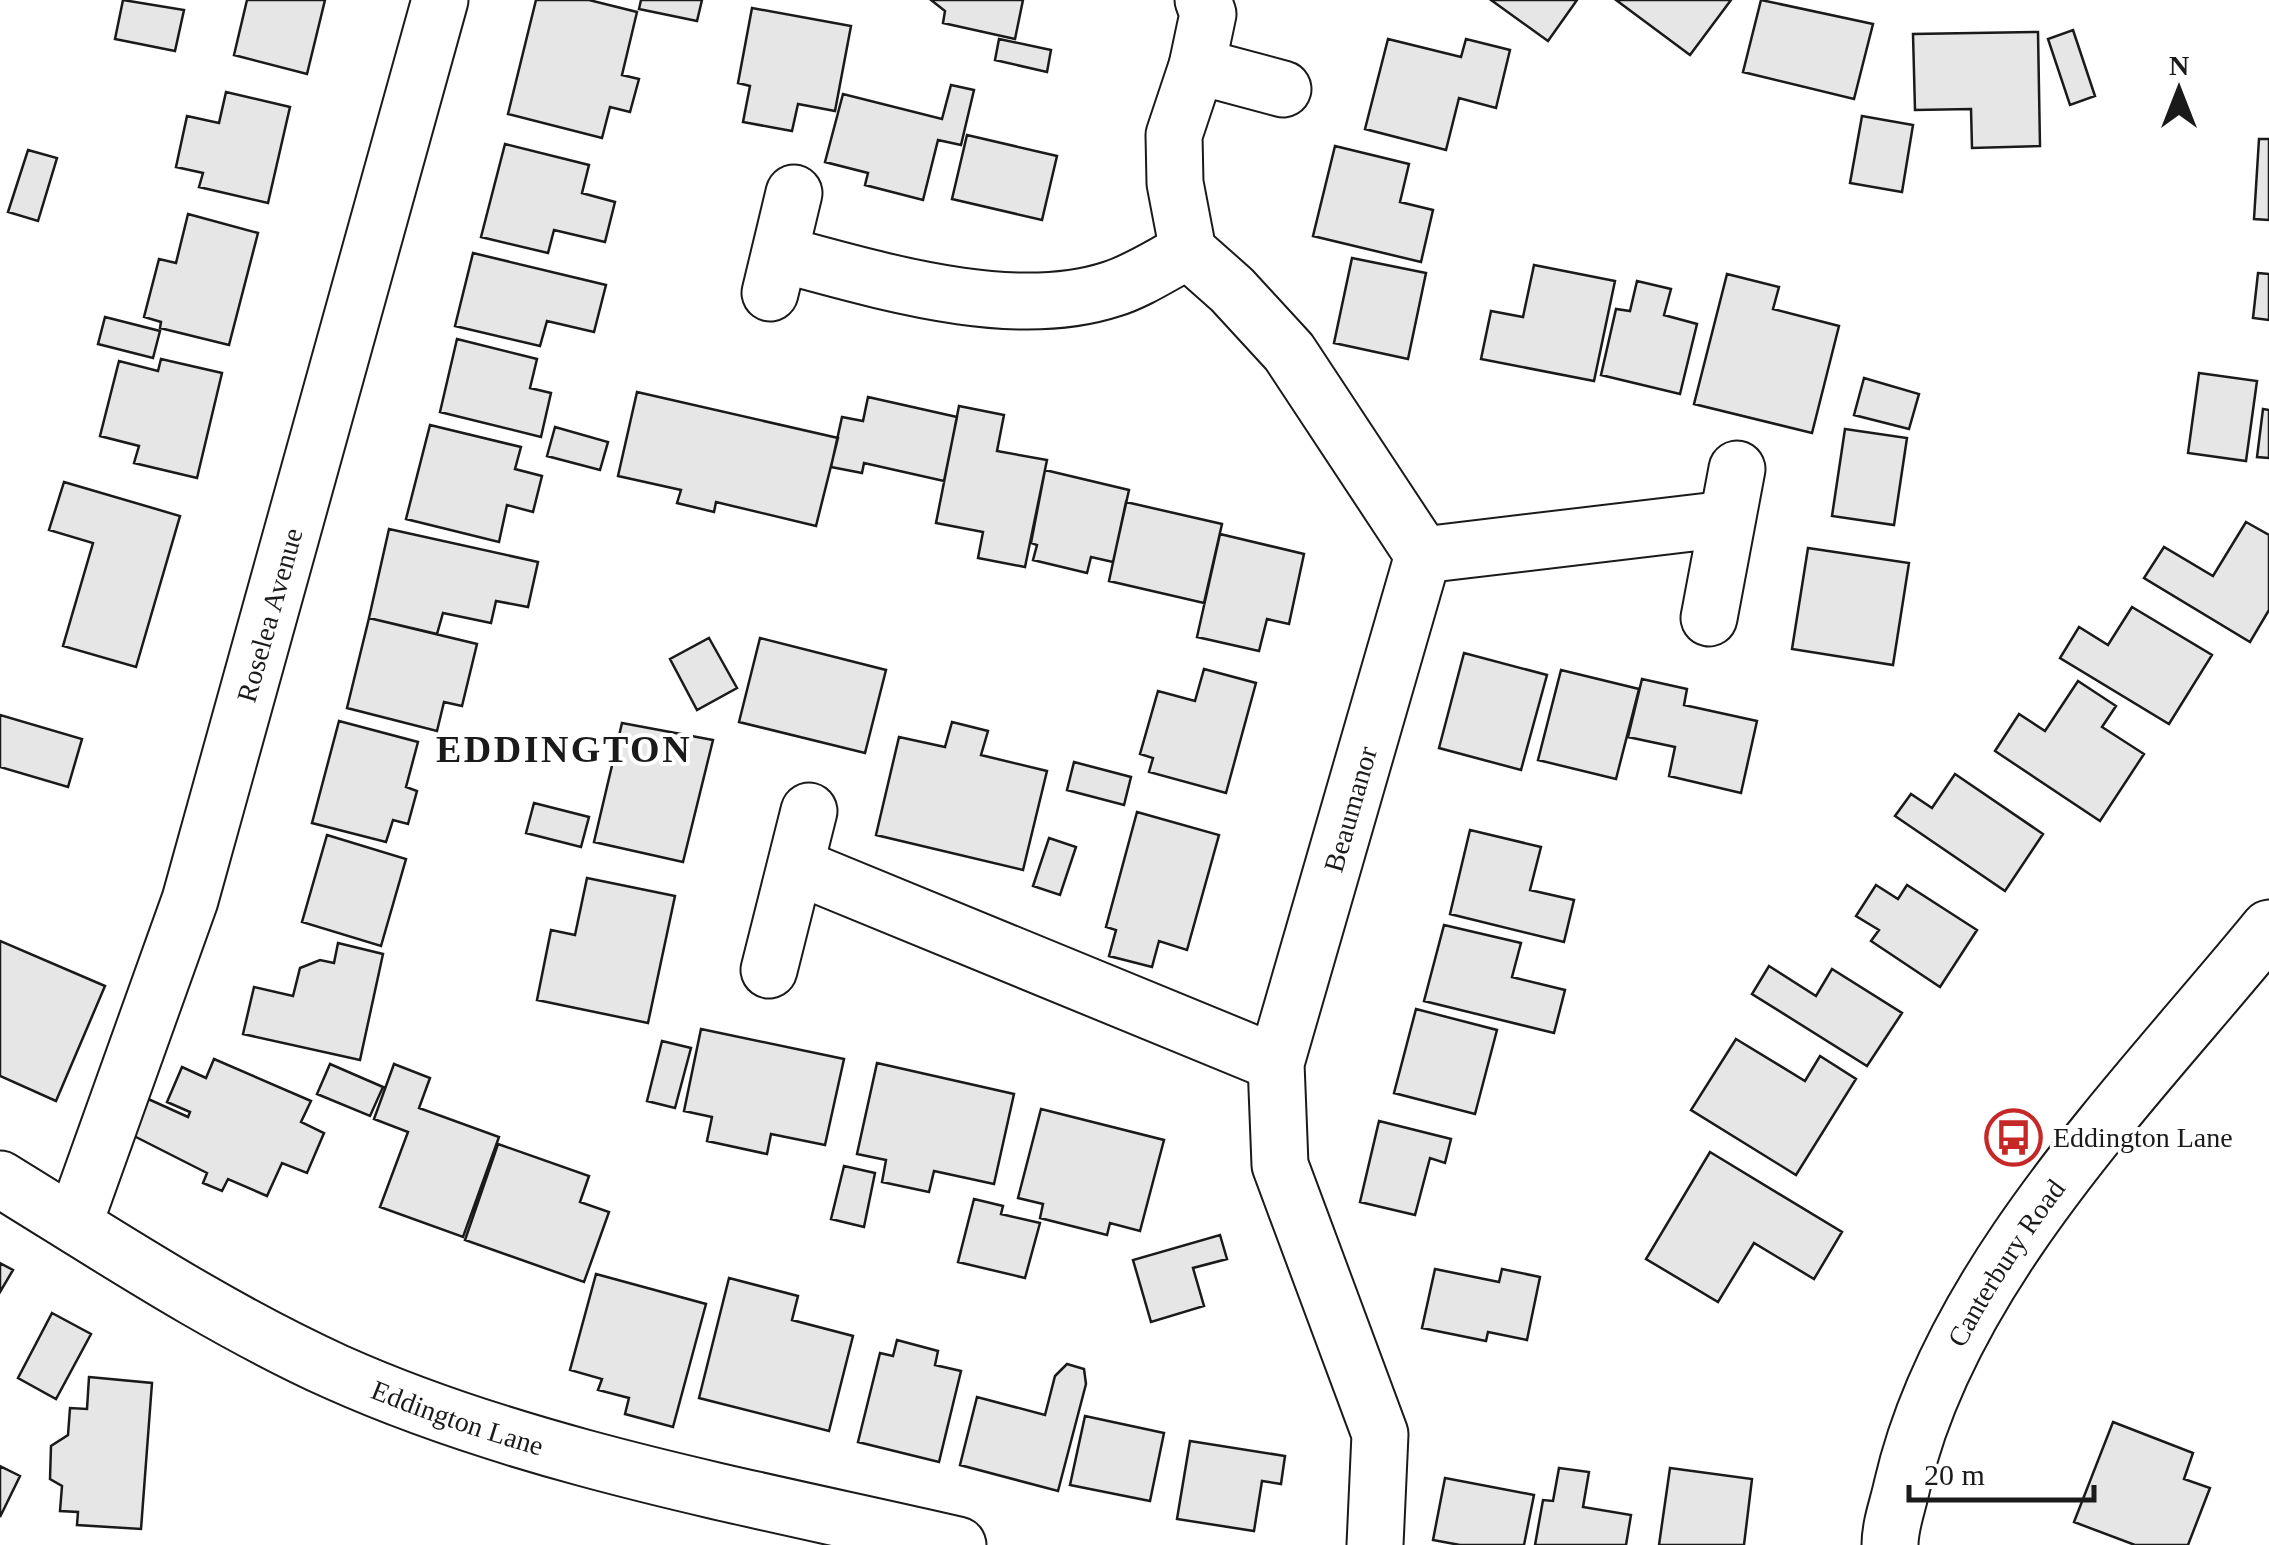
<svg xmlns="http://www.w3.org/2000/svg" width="2269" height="1545" font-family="'Times New Roman',serif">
	<rect width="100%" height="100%" fill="#fff"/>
	<!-- building -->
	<path fill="#e6e6e6" stroke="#1a1a1a" stroke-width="2.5" d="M 123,0 L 184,10 L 175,51 L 115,39 Z
		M 247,0 L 325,0 L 307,74 L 234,55 Z
		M 536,0 L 589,0 L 637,12 L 622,75 L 639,79 L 630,112 L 610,107 L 602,138 L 508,114 Z
		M 641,0 L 702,0 L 697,21 L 639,9 Z
		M 931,0 L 1023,0 L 1015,39 L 943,23 L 945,11 Z
		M 1491,0 L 1577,0 L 1548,41 Z
		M 1616,0 L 1731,0 L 1690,55 Z
		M 1761,0 L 1873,24 L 1854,99 L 1743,72 Z
		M 752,8 L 851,26 L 835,111 L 798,104 L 792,131 L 743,122 L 750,86 L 738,83 Z
		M 2073,30 L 2095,96 L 2070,105 L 2048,39 Z
		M 2038,32 L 2040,146 L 1972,148 L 1971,109 L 1915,110 L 1913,34 Z
		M 999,39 L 1051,50 L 1047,72 L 995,60 Z
		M 1388,39 L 1461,57 L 1466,39 L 1510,50 L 1496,108 L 1459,98 L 1446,150 L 1365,129 Z
		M 951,85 L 974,90 L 961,145 L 938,140 L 923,200 L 865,185 L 868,173 L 825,162 L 843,94 L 942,119 Z
		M 226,92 L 290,107 L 268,203 L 199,187 L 203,173 L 176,167 L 187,116 L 219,123 Z
		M 1862,116 L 1913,125 L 1902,192 L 1850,183 Z
		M 967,135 L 1057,156 L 1042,220 L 952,199 Z
		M 2259,139 L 2269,139 L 2269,220 L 2254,219 Z
		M 505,144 L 589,165 L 582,193 L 615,202 L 605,242 L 554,230 L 548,253 L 481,237 Z
		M 1335,146 L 1409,164 L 1400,202 L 1433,210 L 1421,262 L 1313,236 Z
		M 28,150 L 57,158 L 38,221 L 8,212 Z
		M 188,214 L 258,233 L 229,345 L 160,328 L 161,322 L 144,317 L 159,259 L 176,263 Z
		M 473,253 L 606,285 L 594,332 L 547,321 L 540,346 L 455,326 Z
		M 1352,258 L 1426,273 L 1408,359 L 1334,343 Z
		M 1534,265 L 1615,281 L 1594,381 L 1481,359 L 1491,311 L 1523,317 Z
		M 2258,273 L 2269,274 L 2269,320 L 2253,318 Z
		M 1727,274 L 1779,287 L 1773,309 L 1839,326 L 1812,433 L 1694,404 Z
		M 1637,281 L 1671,289 L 1664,315 L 1697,324 L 1680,394 L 1601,375 L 1616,309 L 1630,311 Z
		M 105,317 L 160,331 L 153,358 L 98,344 Z
		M 457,339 L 537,359 L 530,388 L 551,393 L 541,437 L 440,412 Z
		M 161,359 L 222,373 L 197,478 L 134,463 L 139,446 L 100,436 L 119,361 L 158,371 Z
		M 2199,373 L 2257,381 L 2246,461 L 2188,453 Z
		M 1864,378 L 1919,394 L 1909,429 L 1854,415 Z
		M 637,392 L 838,438 L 816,526 L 716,502 L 714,512 L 677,503 L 681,490 L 618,476 Z
		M 868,397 L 957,417 L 944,481 L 864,463 L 862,473 L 831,467 L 842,417 L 863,421 Z
		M 959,406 L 1004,415 L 997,451 L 1047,460 L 1025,567 L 978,558 L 983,532 L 936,523 Z
		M 2263,409 L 2269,410 L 2269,458 L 2257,457 Z
		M 430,425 L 521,447 L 515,469 L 542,476 L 533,512 L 507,505 L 499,542 L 406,519 Z
		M 555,427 L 608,442 L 600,470 L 547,456 Z
		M 1845,429 L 1907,438 L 1894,525 L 1832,516 Z
		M 1045,470 L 1129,490 L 1113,562 L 1091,557 L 1087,573 L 1033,560 L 1037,545 L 1031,543 Z
		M 64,482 L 180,516 L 136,667 L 63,646 L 93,543 L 49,530 Z
		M 1126,502 L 1222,524 L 1204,603 L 1109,581 Z
		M 2246,522 L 2269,535 L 2269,610 L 2250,642 L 2144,578 L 2164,547 L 2213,576 Z
		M 389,529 L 538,562 L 528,607 L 496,601 L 491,623 L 443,613 L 437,634 L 369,618 Z
		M 1220,534 L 1304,554 L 1289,624 L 1267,619 L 1259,651 L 1197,637 Z
		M 1808,548 L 1909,563 L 1893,665 L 1792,649 Z
		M 2132,607 L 2212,655 L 2169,724 L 2060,658 L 2079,627 L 2108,645 Z
		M 369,618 L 477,644 L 462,706 L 444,702 L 437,731 L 347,708 Z
		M 709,638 L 737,688 L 697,710 L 670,659 Z
		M 760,638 L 886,670 L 865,753 L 739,722 Z
		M 1464,653 L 1547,675 L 1521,770 L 1439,748 Z
		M 1204,669 L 1256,683 L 1226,793 L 1149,772 L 1153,758 L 1140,754 L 1158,691 L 1195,701 Z
		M 1561,670 L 1639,689 L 1616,779 L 1538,760 Z
		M 1642,679 L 1687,689 L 1684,705 L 1757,721 L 1741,793 L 1669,776 L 1675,747 L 1628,737 Z
		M 2078,681 L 2116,706 L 2102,727 L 2144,754 L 2100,821 L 1995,751 L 2019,714 L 2045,731 Z
		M 0,715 L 82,739 L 68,787 L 0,767 Z
		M 339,721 L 418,742 L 406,787 L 417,791 L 408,824 L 393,820 L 386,842 L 312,823 Z
		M 952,722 L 988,731 L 981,755 L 1047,771 L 1023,870 L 876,835 L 899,737 L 945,747 Z
		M 622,723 L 713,740 L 683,862 L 594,842 Z
		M 1074,762 L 1131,777 L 1124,805 L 1067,790 Z
		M 1955,774 L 2043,834 L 2005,891 L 1895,816 L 1911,794 L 1932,808 Z
		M 534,803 L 589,817 L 581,847 L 526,833 Z
		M 1137,812 L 1219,835 L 1187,950 L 1159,941 L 1152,967 L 1109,956 L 1116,930 L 1106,927 Z
		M 1470,830 L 1541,847 L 1530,890 L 1574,900 L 1564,942 L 1450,914 Z
		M 327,835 L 406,859 L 381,946 L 302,922 Z
		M 1049,838 L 1076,847 L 1060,895 L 1033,886 Z
		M 587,878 L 675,896 L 648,1023 L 537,1000 L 551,930 L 575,935 Z
		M 1876,885 L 1898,899 L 1907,885 L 1977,930 L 1940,987 L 1871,941 L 1879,930 L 1856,916 Z
		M 1444,925 L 1521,943 L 1512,977 L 1565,990 L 1554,1033 L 1424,1001 Z
		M 0,941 L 105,986 L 56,1101 L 0,1076 Z
		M 338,943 L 383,954 L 360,1060 L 243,1034 L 254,987 L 293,996 L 300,968 L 320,960 L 334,963 Z
		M 1769,966 L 1816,996 L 1832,969 L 1902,1013 L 1867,1066 L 1752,994 Z
		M 1416,1009 L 1497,1030 L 1475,1114 L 1394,1093 Z
		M 701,1029 L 844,1059 L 825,1145 L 771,1134 L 767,1154 L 707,1141 L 712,1117 L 684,1111 Z
		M 1736,1039 L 1805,1081 L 1820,1056 L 1856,1079 L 1796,1175 L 1691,1110 Z
		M 662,1041 L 691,1048 L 675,1108 L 647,1101 Z
		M 214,1059 L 311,1101 L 301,1122 L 324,1133 L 307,1173 L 282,1163 L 267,1196 L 228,1179 L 222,1191 L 203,1183 L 207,1173 L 130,1134 L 146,1098 L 188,1117 L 190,1112 L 167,1102 L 182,1067 L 206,1078 Z
		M 877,1063 L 1014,1094 L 994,1184 L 934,1171 L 929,1192 L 882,1182 L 886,1160 L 857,1154 Z
		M 330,1064 L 383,1087 L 370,1116 L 317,1094 Z
		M 394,1064 L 430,1078 L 419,1108 L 499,1137 L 463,1237 L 380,1207 L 408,1132 L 374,1119 Z
		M 1041,1109 L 1164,1140 L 1140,1231 L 1110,1223 L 1107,1235 L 1040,1218 L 1043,1204 L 1018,1198 Z
		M 1379,1121 L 1451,1139 L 1445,1163 L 1430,1158 L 1415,1215 L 1360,1202 Z
		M 498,1144 L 589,1176 L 580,1202 L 609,1212 L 584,1282 L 465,1240 Z
		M 1710,1152 L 1842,1232 L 1814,1279 L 1754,1243 L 1718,1302 L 1646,1259 Z
		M 844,1166 L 875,1173 L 864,1227 L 831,1219 Z
		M 974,1199 L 1003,1206 L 1001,1214 L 1040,1223 L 1025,1278 L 958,1262 Z
		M 1220,1235 L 1227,1259 L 1193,1268 L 1204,1306 L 1151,1322 L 1133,1260 Z
		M 0,1263 L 13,1270 L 0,1292 Z
		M 1435,1269 L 1499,1282 L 1502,1269 L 1540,1277 L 1527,1340 L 1488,1332 L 1486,1341 L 1422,1328 Z
		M 596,1274 L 706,1304 L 673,1427 L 625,1414 L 629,1398 L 598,1390 L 602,1379 L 570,1370 Z
		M 729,1278 L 798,1296 L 792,1320 L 853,1336 L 829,1431 L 699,1398 Z
		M 52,1313 L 91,1334 L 56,1399 L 18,1378 Z
		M 897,1340 L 938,1351 L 935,1365 L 961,1371 L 939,1462 L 858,1442 L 880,1353 L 893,1356 Z
		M 1067,1364 L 1084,1369 L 1086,1384 L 1058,1491 L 960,1465 L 977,1397 L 1045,1415 L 1055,1376 Z
		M 89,1377 L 152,1383 L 141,1529 L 77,1525 L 78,1512 L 60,1511 L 62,1486 L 50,1479 L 51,1446 L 68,1435 L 70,1408 L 87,1409 Z
		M 1085,1416 L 1164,1433 L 1150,1501 L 1070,1485 Z
		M 2113,1422 L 2193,1453 L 2184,1479 L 2210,1488 L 2188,1545 L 2135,1545 L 2074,1522 Z
		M 1190,1441 L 1285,1456 L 1281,1484 L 1262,1481 L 1254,1531 L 1177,1519 Z
		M 0,1466 L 20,1476 L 0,1517 Z
		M 1559,1468 L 1589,1472 L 1583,1507 L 1631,1515 L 1626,1545 L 1535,1545 L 1543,1500 L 1553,1501 Z
		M 1670,1468 L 1752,1479 L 1744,1545 L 1659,1545 Z
		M 1445,1478 L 1534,1495 L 1524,1545 L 1460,1545 L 1433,1540 Z"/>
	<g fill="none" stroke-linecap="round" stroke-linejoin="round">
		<defs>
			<g id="minor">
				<path d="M 1203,0 L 1208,14 L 1197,66 L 1174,135 L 1175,183 L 1188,251 L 1232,290 L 1289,352 L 1423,555 L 1276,1063 L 1280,1165 L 1380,1434 L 1375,1545"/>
				<path d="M 1197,66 L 1283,89"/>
				<path d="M 780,254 C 878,280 1012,322 1112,289 C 1138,281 1163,264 1188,251"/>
				<path d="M 770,293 L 794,193"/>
				<path d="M 1423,555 L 1726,519"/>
				<path d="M 1709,618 L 1737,469"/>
				<path d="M 796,866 L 1276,1063"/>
				<path d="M 769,970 L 809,811"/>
				<path id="s1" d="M 0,1179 C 109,1246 219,1319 336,1372 C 528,1458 754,1498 958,1545"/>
				<path id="s2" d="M 74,1224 L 190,900 L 440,0"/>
			</g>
			<g id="secondary">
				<path id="s3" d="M 1890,1545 C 1890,1525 1898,1505 1902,1486 C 1950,1275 2135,1092 2269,928"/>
			</g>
		</defs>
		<!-- minor casing -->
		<use href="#minor" stroke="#1a1a1a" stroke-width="59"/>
		<!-- secondary casing -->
		<use href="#secondary" stroke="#1a1a1a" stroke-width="59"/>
		<!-- minor -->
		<use href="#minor" stroke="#fff" stroke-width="55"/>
		<!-- secondary -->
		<use href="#secondary" stroke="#fff" stroke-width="55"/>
	</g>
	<!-- icons -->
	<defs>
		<symbol id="bus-ring" viewBox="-11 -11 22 22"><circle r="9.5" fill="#fff" stroke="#c62828" stroke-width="1.5"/><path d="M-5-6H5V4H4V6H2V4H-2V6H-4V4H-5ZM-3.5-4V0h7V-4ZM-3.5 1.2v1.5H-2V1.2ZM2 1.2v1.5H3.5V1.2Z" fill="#c62828"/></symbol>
	</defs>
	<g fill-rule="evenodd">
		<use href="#bus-ring" x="1982" y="1106" width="63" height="63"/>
	</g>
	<g text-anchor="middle" stroke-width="8" stroke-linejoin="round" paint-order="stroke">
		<!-- street labels -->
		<g font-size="28" fill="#1a1a1a" stroke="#fff">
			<text dy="10" stroke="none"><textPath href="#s2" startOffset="640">Roselea Avenue</textPath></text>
			<text transform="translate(1350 809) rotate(-74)" y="10">Beaumanor</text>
			<text dy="10" stroke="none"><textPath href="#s3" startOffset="308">Canterbury Road</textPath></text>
			<text dy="10" stroke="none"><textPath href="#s1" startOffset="518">Eddington Lane</textPath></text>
		</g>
		<!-- poi labels -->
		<g font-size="28" fill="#1a1a1a" stroke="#fff" text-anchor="start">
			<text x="2053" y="1147">Eddington Lane</text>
		</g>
		<!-- district labels -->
		<g font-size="38" font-weight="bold" letter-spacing="2.5" fill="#1a1a1a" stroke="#fff">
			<text x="564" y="762">EDDINGTON</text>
		</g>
	</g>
	<!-- north arrow -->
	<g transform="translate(2179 90)" stroke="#ffffff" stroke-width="8" paint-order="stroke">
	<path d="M0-8L18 38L0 25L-18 38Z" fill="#1a1a1a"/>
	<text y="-15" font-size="28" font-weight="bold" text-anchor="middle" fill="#1a1a1a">N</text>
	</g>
	<!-- scale -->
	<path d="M1909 1485v15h185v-15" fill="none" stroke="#1a1a1a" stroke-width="5"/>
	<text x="1924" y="1485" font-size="30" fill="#1a1a1a" stroke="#ffffff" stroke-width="8" paint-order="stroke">20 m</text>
</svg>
